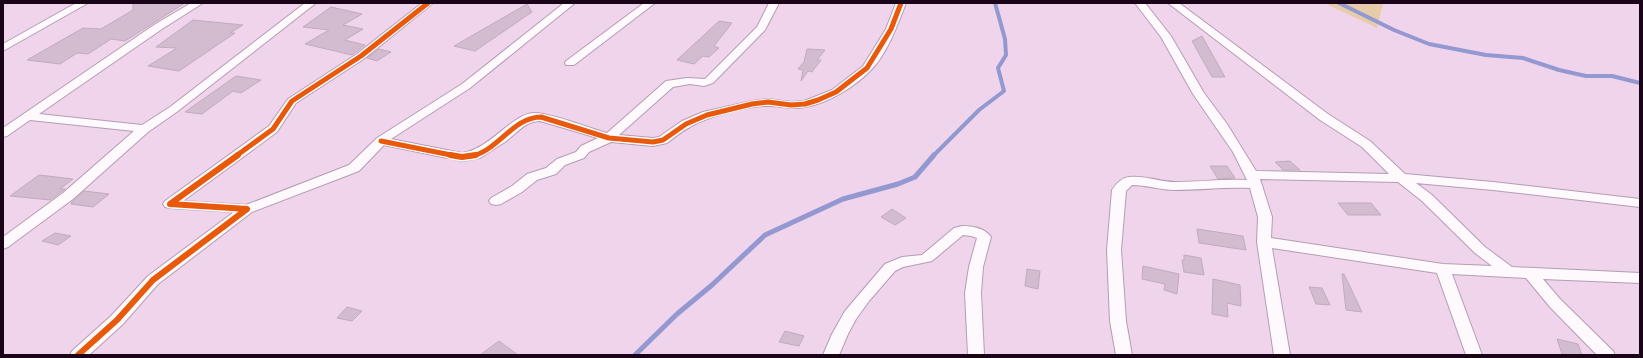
<svg xmlns="http://www.w3.org/2000/svg" width="1643" height="358" font-family="Karla,sans-serif">
	<rect width="100%" height="100%" fill="#efd4ec"/>
	<!-- green -->
	<path fill="#e7ccaa" d="M 1324,3 L 1387,3 L 1383,4 L 1377,28 Z"/>
	<g fill="none" stroke-linecap="round" stroke-linejoin="round">
		<!-- stream-far1 -->
		<path stroke="#9398d1" stroke-width="4" d="M 1339,3 L 1394,30 L 1429,44 L 1486,55 L 1523,58 L 1559,70 L 1586,76 L 1612,76 L 1640,83
			M 933,156 L 979,110 L 1004,91 L 998,68 L 1006,55 L 1005,39 L 995,3"/>
		<!-- stream -->
		<path stroke="#9398d1" stroke-width="5" d="M 635,355 L 677,314 L 712,285 L 765,235 L 843,199 L 898,184 L 915,177 L 934,155"/>
	</g>
	<!-- building -->
	<path fill="#d3bbd0" stroke="#c2abbf" d="M 133,3 L 185,3 L 125,41 L 111,39 L 88,54 L 77,53 L 60,64 L 27,60 L 83,28 L 101,29 L 133,10 Z
		M 527,4 L 532,12 L 475,51 L 454,46 Z
		M 331,7 L 362,14 L 343,25 L 363,29 L 345,40 L 365,45 L 352,55 L 305,44 L 329,30 L 303,27 Z
		M 193,20 L 243,25 L 230,33 L 235,33 L 179,71 L 148,66 L 177,48 L 156,47 Z
		M 719,21 L 732,23 L 714,46 L 719,48 L 709,57 L 703,56 L 694,64 L 677,60 Z
		M 1202,36 L 1225,77 L 1212,77 L 1192,41 Z
		M 379,49 L 391,52 L 377,61 L 367,58 Z
		M 807,49 L 825,50 L 817,60 L 821,60 L 812,72 L 808,71 L 801,81 L 803,70 L 798,69 L 804,62 Z
		M 236,76 L 261,80 L 241,93 L 233,91 L 202,114 L 185,112 Z
		M 1290,161 L 1300,170 L 1283,170 L 1275,162 Z
		M 1210,166 L 1227,166 L 1235,178 L 1218,179 Z
		M 39,175 L 73,179 L 60,189 L 65,189 L 50,200 L 10,196 Z
		M 84,191 L 109,194 L 93,207 L 71,204 L 73,203 L 71,203 Z
		M 1338,203 L 1371,203 L 1381,215 L 1348,215 Z
		M 892,209 L 906,218 L 895,225 L 881,217 Z
		M 1197,229 L 1243,236 L 1246,250 L 1199,243 Z
		M 55,233 L 71,236 L 58,245 L 42,241 Z
		M 1184,255 L 1201,258 L 1204,275 L 1184,272 L 1182,260 L 1184,260 Z
		M 1143,266 L 1179,274 L 1177,294 L 1164,290 L 1165,284 L 1142,279 Z
		M 1027,269 L 1040,271 L 1038,289 L 1025,286 Z
		M 1342,274 L 1344,274 L 1362,312 L 1346,310 Z
		M 1213,279 L 1240,285 L 1241,306 L 1227,303 L 1228,317 L 1212,314 Z
		M 1309,287 L 1322,288 L 1330,305 L 1316,304 Z
		M 347,307 L 362,311 L 352,321 L 337,318 Z
		M 785,331 L 804,336 L 799,346 L 779,342 Z
		M 1557,339 L 1578,344 L 1582,355 L 1562,354 Z
		M 499,341 L 518,355 L 480,355 Z"/>
	<g fill="none" stroke-linecap="round" stroke-linejoin="round">
		<defs>
			<path id="minor" d="M 76,3 L 88,3 L 3,51 L 3,44 Z
				M 191,3 L 203,3 L 162,29 L 39,114 L 142,125 L 170,107 L 305,3 L 316,3 L 178,111 L 148,132 L 73,199 L 8,247 L 3,249 L 3,237 L 63,193 L 134,131 L 30,120 L 7,136 L 3,137 L 3,128 L 154,25 Z
				M 422,3 L 433,3 L 365,58 L 296,103 L 277,132 L 183,201 L 246,205 L 349,165 L 377,138 L 462,84 L 564,3 L 575,3 L 470,88 L 391,139 L 462,153 C 490,149 511,115 533,113 C 549,112 589,128 607,133 L 666,81 L 687,78 L 705,79 L 757,27 L 769,3 L 779,3 L 765,30 L 713,83 L 704,86 L 690,84 L 673,87 L 619,135 L 653,138 L 659,137 L 682,121 L 703,112 L 752,101 L 768,99 L 791,102 L 804,101 L 832,90 L 863,66 L 886,29 L 896,3 L 906,3 C 898,24 887,54 871,70 C 856,86 827,104 805,107 C 793,110 781,106 769,106 C 750,105 706,117 690,127 C 682,131 675,137 667,143 L 653,146 L 611,142 L 589,152 L 584,158 L 565,165 L 556,174 L 537,180 L 522,192 L 501,204 L 496,205 L 491,204 L 489,201 L 491,198 L 512,186 L 527,174 L 546,168 L 557,159 L 576,152 L 581,146 L 598,138 L 540,121 C 525,121 516,134 505,142 C 497,147 489,152 480,158 L 462,161 L 384,145 L 359,171 L 252,212 L 158,284 L 123,324 L 89,355 L 70,355 L 72,351 L 111,316 L 148,276 L 234,212 L 170,208 L 165,207 L 163,204 L 165,201 L 269,126 L 288,99 L 357,54 Z
				M 644,3 L 655,3 L 574,65 L 566,65 L 565,63 L 566,61 Z
				M 1135,3 L 1145,3 L 1171,36 L 1204,93 L 1227,124 L 1256,171 L 1389,174 L 1362,147 L 1320,120 L 1168,3 L 1179,3 L 1328,114 L 1370,141 L 1405,174 L 1493,182 L 1640,199 L 1640,207 L 1493,190 L 1416,183 L 1432,195 L 1485,247 L 1512,267 L 1640,273 L 1640,283 L 1543,279 L 1560,299 L 1613,351 L 1615,355 L 1597,355 L 1550,307 L 1526,278 L 1452,274 L 1482,355 L 1466,355 L 1437,273 L 1272,248 L 1290,355 L 1274,355 L 1257,242 L 1258,217 L 1250,188 C 1225,187 1200,190 1175,190 C 1161,190 1146,185 1132,185 L 1126,191 L 1121,250 L 1126,321 L 1132,355 L 1116,355 L 1110,321 L 1107,250 L 1112,190 C 1116,184 1121,178 1129,177 C 1145,175 1160,182 1176,182 C 1200,182 1223,179 1247,180 L 1233,152 L 1193,94 L 1161,37 ZM 1260,179 L 1398,182 L 1422,201 L 1475,253 L 1492,266 L 1443,264 L 1271,238 L 1272,217 Z
				M 962,226 C 972,226 985,228 991,237 L 983,267 L 981,293 L 984,355 L 968,355 L 965,293 L 969,267 L 977,238 L 971,236 L 963,235 L 932,261 L 903,267 L 895,271 L 869,301 L 856,319 L 848,334 L 839,355 L 823,355 L 832,334 L 845,311 L 885,264 L 902,257 L 922,255 L 954,228 Z"/>
		</defs>
		<!-- minor casing -->
		<use href="#minor" stroke="#b49db2" stroke-width="2"/>
		<!-- minor -->
		<use href="#minor" fill="#fdf9fc" fill-rule="evenodd"/>
		<defs>
			<path id="cycleway-far1" d="M 381,141 L 456,156
				M 236,156 L 273,129 L 292,101 L 361,56 L 428,3
				M 471,156 C 497,152 513,117 541,117 L 609,138 L 653,142 L 663,140 L 686,124 L 707,115 L 752,104 L 768,102 L 791,105 L 805,104 L 818,100 L 836,92 L 867,68 L 891,29 L 901,3"/>
			<path id="cycleway" d="M 450,155 L 462,157 L 476,155
				M 78,355 L 117,320 L 153,280 L 247,209 L 170,204 L 238,155"/>
		</defs>
		<!-- cycleway-far1 casing -->
		<use href="#cycleway-far1" stroke="#fcfcfc" stroke-width="7"/>
		<!-- cycleway casing -->
		<use href="#cycleway" stroke="#fcfcfc" stroke-width="9"/>
		<!-- cycleway-far1 -->
		<use href="#cycleway-far1" stroke="#e8590c" stroke-width="5"/>
		<!-- cycleway -->
		<use href="#cycleway" stroke="#e8590c" stroke-width="6"/>
	</g>
	<!-- border -->
	<rect width="1643" height="358" fill="none" stroke="#1a0518" stroke-width="8"/>
</svg>
